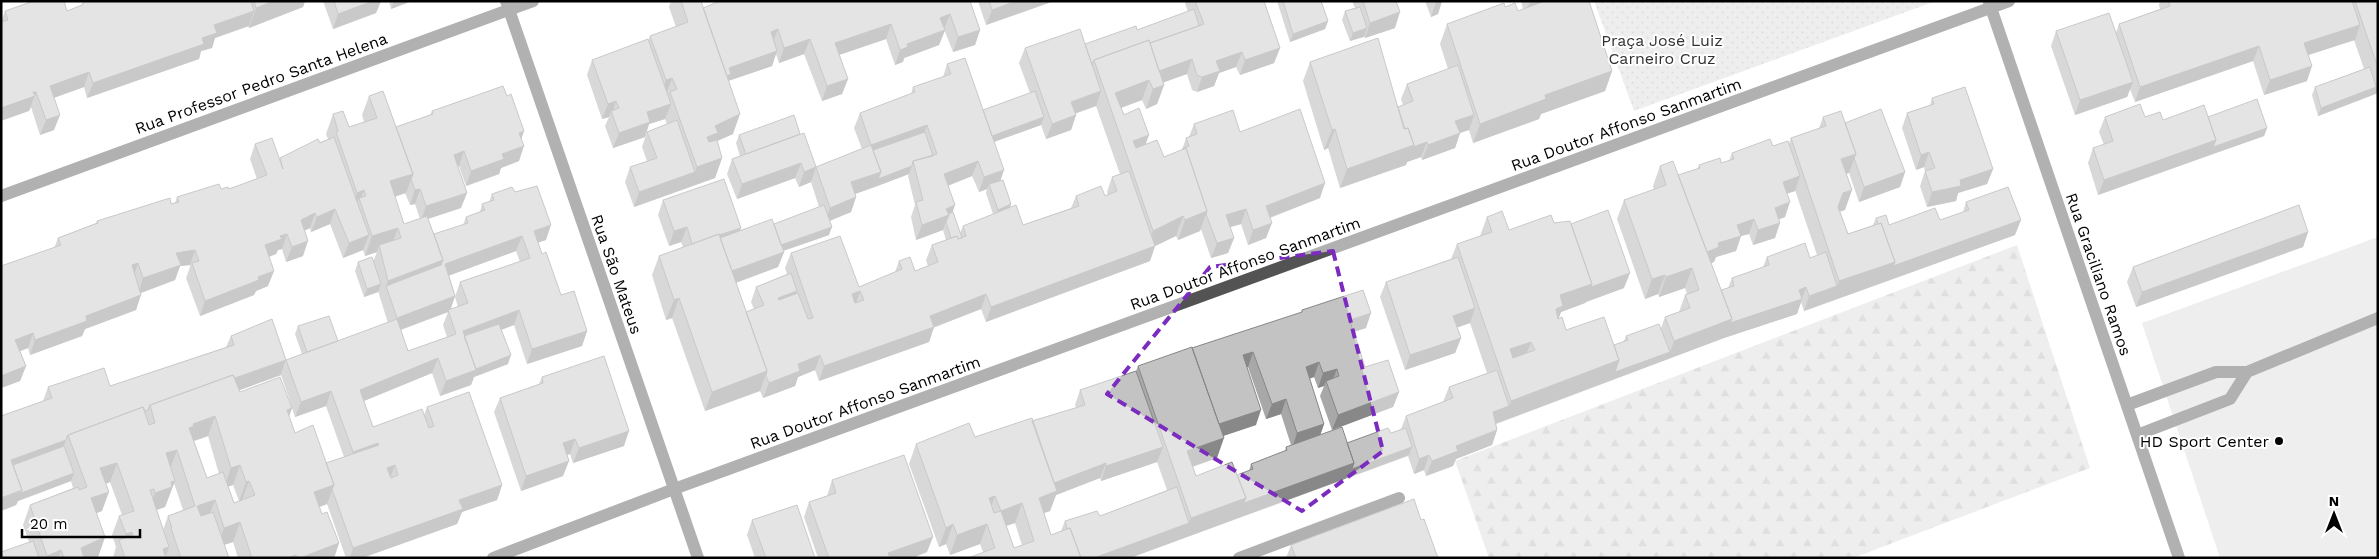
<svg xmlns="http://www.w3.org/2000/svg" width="2379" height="559" font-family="'Work Sans',sans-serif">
	<defs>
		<pattern id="forest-firs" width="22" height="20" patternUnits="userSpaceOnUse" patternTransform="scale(1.25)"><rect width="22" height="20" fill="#dadada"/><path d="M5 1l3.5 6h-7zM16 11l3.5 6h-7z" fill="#b9b9b9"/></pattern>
		<pattern id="park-dots" width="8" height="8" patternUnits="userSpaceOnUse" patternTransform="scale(1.25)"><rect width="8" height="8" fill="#dadada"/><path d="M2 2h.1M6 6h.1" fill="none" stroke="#b9b9b9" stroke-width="1.8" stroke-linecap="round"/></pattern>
	</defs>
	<rect width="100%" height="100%" fill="#fff"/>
	<!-- grass -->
	<path fill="#dadada" d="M 2378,237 L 2378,558 L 2220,558 L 2142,323 Z"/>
	<!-- forest -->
	<path fill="url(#forest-firs)" d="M 2017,245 L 2090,468 L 1853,558 L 1489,558 L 1455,461 Z"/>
	<!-- park -->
	<path fill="url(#park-dots)" d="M 1594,1 L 1936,1 L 1634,111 Z"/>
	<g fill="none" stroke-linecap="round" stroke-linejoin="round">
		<!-- minor -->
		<path stroke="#535353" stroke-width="12" d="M 506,1 L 698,558
			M 1989,2 L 2179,558
			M 1,196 L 533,1
			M 2127,405 L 2216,372 L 2247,372 L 2378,318
			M 2137,435 L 2230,399 L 2247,372
			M 493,558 L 674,489 L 2009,1
			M 1239,558 L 1399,498"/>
	</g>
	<!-- wall -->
	<path fill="#a8a8a8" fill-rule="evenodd" d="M 84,1 L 305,1 L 303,7 L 249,28 L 248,26 L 215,38 L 212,48 L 201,51 L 199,59 L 87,98 L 84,87 L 54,98 L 54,130 L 40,135 L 31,107 L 29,111 L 1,22 L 5,11 L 67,11 L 82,5 Z
		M 323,1 L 381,1 L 376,13 L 333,29 Z
		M 389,1 L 412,1 L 391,9 Z
		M 671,1 L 701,1 L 703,8 L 970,1 L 980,30 L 975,45 L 953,52 L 944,29 L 945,30 L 939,45 L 904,58 L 903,62 L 895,65 L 886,39 L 839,55 L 848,79 L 842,94 L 822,101 L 804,54 L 779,63 L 776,54 L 772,66 L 728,81 L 733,134 L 717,141 L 722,158 L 715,178 L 634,207 L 625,182 L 630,167 L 647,161 L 642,147 L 647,132 L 667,124 L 665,119 L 649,124 L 645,137 L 613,148 L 605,126 L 609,117 L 602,119 L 587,75 L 592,60 L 648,41 L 650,36 L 676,27 L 669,7 Z
		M 978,1 L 1054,1 L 986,25 Z
		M 1186,1 L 1264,1 L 1280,48 L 1274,63 L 1240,75 L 1236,67 L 1219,73 L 1214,86 L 1197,92 L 1192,90 L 1187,74 L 1163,82 L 1164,85 L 1157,104 L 1146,109 L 1142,100 L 1121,108 L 1124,115 L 1146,144 L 1164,157 L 1182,150 L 1186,138 L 1189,137 L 1194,124 L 1240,132 L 1320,198 L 1270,218 L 1266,238 L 1248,245 L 1241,224 L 1230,227 L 1234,238 L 1228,253 L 1211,258 L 1201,229 L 1200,231 L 1178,240 L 1176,236 L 1155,246 L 1150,261 L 986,322 L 981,309 L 934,327 L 929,342 L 819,381 L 815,370 L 798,377 L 795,386 L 763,398 L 760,391 L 705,411 L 672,318 L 666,320 L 652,275 L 659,256 L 683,247 L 681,242 L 669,246 L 658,215 L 663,200 L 741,228 L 740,230 L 774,224 L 819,207 L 811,182 L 799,187 L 795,178 L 737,199 L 727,174 L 732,159 L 740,156 L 736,143 L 739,135 L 800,134 L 816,167 L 862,149 L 854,128 L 860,113 L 911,94 L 913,87 L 943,77 L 947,64 L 983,110 L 1030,93 L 1019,63 L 1025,48 L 1085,44 L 1137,30 L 1188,12 L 1185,3 ZM 1096,106 L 1120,174 L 1112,177 L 1107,192 L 1108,195 L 1105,196 L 1076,196 L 1071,208 L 1023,225 L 1010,208 L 1011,204 L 1000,181 L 994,142 L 1041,125 L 1046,139 L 1071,130 L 1076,115 L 1076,113 ZM 909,174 L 908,176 L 915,205 L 911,217 L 916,240 L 943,230 L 946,240 L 932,245 L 926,260 L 928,266 L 915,271 L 899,261 L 895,272 L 859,287 L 791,253 L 785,268 L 787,274 L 756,287 L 751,302 L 754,309 L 746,312 L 736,283 L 778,267 L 784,252 L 783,251 L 829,235 L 830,220 L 851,212 L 856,197 L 855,194 ZM 972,176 L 979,192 L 987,189 L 986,193 L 993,214 L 963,226 L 960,233 L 953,212 L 948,186 Z
		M 1277,1 L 1321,1 L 1328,21 L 1325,29 L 1290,42 Z
		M 1352,1 L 1396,1 L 1395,28 L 1365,38 L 1364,36 L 1350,41 L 1342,20 L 1345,11 L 1355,8 Z
		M 1425,1 L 1442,1 L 1438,14 L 1431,17 Z
		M 1521,1 L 1589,1 L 1612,71 L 1605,91 L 1541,114 L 1539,119 L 1473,143 L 1469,130 L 1460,133 L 1455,148 L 1422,160 L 1421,157 L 1407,162 L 1406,165 L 1340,188 L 1328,148 L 1324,150 L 1303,81 L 1310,62 L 1398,107 L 1403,105 L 1401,99 L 1407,84 L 1448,69 L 1440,44 L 1447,24 L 1505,7 L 1518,11 L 1523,9 Z
		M 2160,1 L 2378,1 L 2378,93 L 2318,116 L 2312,95 L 2315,87 L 2364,69 L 2354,40 L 2308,55 L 2307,81 L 2264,95 L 2253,61 L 2135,102 L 2130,89 L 2127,97 L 2075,115 L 2051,46 L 2056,31 L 2116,33 L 2119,24 L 2160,9 L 2159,5 Z
		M 369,96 L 396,127 L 430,115 L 432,111 L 507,96 L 524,131 L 521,139 L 519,161 L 501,168 L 499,174 L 466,186 L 459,166 L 457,166 L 461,208 L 428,219 L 434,234 L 463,225 L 466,217 L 480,212 L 482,204 L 489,202 L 492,194 L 515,192 L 546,240 L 538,242 L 542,254 L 561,295 L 587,331 L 582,346 L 527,364 L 514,325 L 501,330 L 508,364 L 474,377 L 471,385 L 440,396 L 432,373 L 364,401 L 373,427 L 424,415 L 427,407 L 502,485 L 497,500 L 462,512 L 457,524 L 362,558 L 346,558 L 327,504 L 319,507 L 322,514 L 339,543 L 334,558 L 238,558 L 233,542 L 224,545 L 229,558 L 167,558 L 166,555 L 166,558 L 113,558 L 116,547 L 112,535 L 119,516 L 122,515 L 110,482 L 106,484 L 102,511 L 96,513 L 105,537 L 98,557 L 96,558 L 1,558 L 29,542 L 23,525 L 30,505 L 73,488 L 71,481 L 18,501 L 16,505 L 1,511 L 1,416 L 43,401 L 48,387 L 110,386 L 226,347 L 231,336 L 281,375 L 239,390 L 240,392 L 291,404 L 281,375 L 286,360 L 302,354 L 295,334 L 298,326 L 338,341 L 388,323 L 378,291 L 378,292 L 364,297 L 355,271 L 358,262 L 373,262 L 377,252 L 365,256 L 363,250 L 343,258 L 330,224 L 311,232 L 310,228 L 304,231 L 303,256 L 286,262 L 282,249 L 278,250 L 276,254 L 269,257 L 268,286 L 256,291 L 254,295 L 200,316 L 186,278 L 190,267 L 190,265 L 180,266 L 175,280 L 141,293 L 136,310 L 85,329 L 82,336 L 30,355 L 28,348 L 20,351 L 26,366 L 20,381 L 1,388 L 58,238 L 96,223 L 97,221 L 171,204 L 175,203 L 177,197 L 221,189 L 229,189 L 257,179 L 250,159 L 255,144 L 279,159 L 280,158 L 328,139 L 326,134 L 333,114 L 349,127 L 364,122 L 362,115 ZM 405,193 L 410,205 L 415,204 L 420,219 L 404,224 L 395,197 ZM 516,251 L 520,262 L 460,282 L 455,297 L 458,307 L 450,310 L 455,296 L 449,275 ZM 448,312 L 443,325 L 447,337 L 408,351 L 401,330 ZM 326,406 L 344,457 L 326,463 L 295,433 L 289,417 L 292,408 L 295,417 ZM 208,436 L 219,474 L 207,478 L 194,441 ZM 174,483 L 183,510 L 168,516 L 163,530 L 156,510 L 165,507 ZM 233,485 L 239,501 L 234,503 L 228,486 Z
		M 1932,98 L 1993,169 L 1987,184 L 1958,193 L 1956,201 L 1927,207 L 1920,186 L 1925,171 L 1924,167 L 1916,170 L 1902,128 L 1907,113 L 1930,105 Z
		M 1823,117 L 1845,123 L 1905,172 L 1900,187 L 1859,202 L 1849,173 L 1846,174 L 1845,210 L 1840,211 L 1848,234 L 1873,225 L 1876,218 L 1889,225 L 1940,220 L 1963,212 L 1966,202 L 2015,235 L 1804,311 L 1801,302 L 1797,314 L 1724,338 L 1496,424 L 1497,430 L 1492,445 L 1456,459 L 1453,466 L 1426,476 L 1424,470 L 1414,474 L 1408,456 L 1130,558 L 983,552 L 980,544 L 950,555 L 946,544 L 939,547 L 909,464 L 916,444 L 975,437 L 1076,408 L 1075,405 L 1080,390 L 1136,371 L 1138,366 L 1192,348 L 1301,313 L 1302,310 L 1366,328 L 1354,332 L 1365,367 L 1399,392 L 1393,407 L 1332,430 L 1320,396 L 1324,386 L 1318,388 L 1314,377 L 1309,379 L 1324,424 L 1320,435 L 1347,443 L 1391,433 L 1401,429 L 1406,416 L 1443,402 L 1449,387 L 1487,373 L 1470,323 L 1457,327 L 1461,338 L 1455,353 L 1405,370 L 1380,297 L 1386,282 L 1451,259 L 1457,244 L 1480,236 L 1487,217 L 1509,230 L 1554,223 L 1571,224 L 1624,288 L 1586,302 L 1585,303 L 1561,312 L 1558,319 L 1566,330 L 1614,345 L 1624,341 L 1626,336 L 1661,328 L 1665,317 L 1679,312 L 1685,295 L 1687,294 L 1685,288 L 1659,297 L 1658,294 L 1645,299 L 1617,219 L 1624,200 L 1654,190 L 1653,186 L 1660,166 L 1678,175 L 1697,169 L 1699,165 L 1721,163 L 1729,161 L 1732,153 L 1789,144 L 1791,138 L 1819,128 ZM 1795,190 L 1817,255 L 1810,258 L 1767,257 L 1763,267 L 1732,278 L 1728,288 L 1721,290 L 1711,263 L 1714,262 L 1716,257 L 1736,251 L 1741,236 L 1749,234 L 1753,245 L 1775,238 L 1779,219 L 1785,217 L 1787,193 L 1795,191 ZM 1247,367 L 1248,367 L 1266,419 L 1281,414 L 1291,445 L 1286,447 L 1285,451 L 1251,464 L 1249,471 L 1237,475 L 1196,476 L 1192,467 L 1217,458 L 1223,436 L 1256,425 ZM 1157,462 L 1167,490 L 1100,516 L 1065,521 L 1061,531 L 1051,535 L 1044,513 L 1050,511 L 1056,495 L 1100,478 L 1101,481 ZM 1015,523 L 1022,545 L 1014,548 L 1006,526 Z
		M 2105,117 L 2145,117 L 2163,120 L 2208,117 L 2267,128 L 2264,136 L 2098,195 L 2088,163 L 2093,148 L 2104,145 L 2099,132 Z
		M 2308,232 L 2303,247 L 2136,307 L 2127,282 L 2133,267 Z
		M 542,377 L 624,446 L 573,463 L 570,454 L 567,455 L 563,476 L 521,491 L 494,412 L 500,398 L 539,384 Z
		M 832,480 L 927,552 L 912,558 L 818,558 L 804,517 L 809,502 L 827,496 Z
		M 752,520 L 815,558 L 755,558 L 747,535 Z
		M 1421,520 L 1438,558 L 1286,558 L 1291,545 Z"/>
	<!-- shaded-wall -->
	<path fill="#888" d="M 274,1 L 305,1 L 303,7 L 249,28 L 256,8 Z
		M 373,1 L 381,1 L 376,13 L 333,29 L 338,14 Z
		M 394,1 L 412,1 L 391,9 Z
		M 1016,1 L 1054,1 L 986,25 L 992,10 Z
		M 1438,1 L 1442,1 L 1438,14 L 1431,17 L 1436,2 Z
		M 1530,1 L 1554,1 L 1525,15 Z
		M 254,11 L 249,26 L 215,38 L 212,48 L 201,51 L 199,59 L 87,98 L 93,83 L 202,38 L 214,25 Z
		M 1400,12 L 1395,28 L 1365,38 L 1370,23 Z
		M 950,14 L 944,29 L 940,18 Z
		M 1328,21 L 1325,29 L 1290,42 L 1293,34 Z
		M 891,24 L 886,39 L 830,58 L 835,43 Z
		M 2360,25 L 2355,40 L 2299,58 L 2304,43 Z
		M 1367,28 L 1364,37 L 1350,41 L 1353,33 Z
		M 778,29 L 772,44 L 771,32 Z
		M 945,30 L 939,45 L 904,58 L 903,62 L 895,65 L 900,50 L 907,44 Z
		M 980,30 L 975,45 L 953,52 L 958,37 Z
		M 810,39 L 804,54 L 779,63 L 784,48 Z
		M 2259,46 L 2253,61 L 2135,102 L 2140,87 Z
		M 1280,48 L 1274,63 L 1240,75 L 1245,60 Z
		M 777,51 L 772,66 L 728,81 L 718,92 L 729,68 Z
		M 1242,52 L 1236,67 L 1219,73 L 1214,86 L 1197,92 L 1202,77 L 1216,61 Z
		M 1192,59 L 1187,74 L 1151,87 L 1156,72 Z
		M 2312,66 L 2307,81 L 2264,95 L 2270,80 Z
		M 1612,71 L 1605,91 L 1541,114 L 1539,119 L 1473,143 L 1480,124 L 1545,95 Z
		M 89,72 L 84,87 L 44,101 L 50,86 Z
		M 672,78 L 665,97 L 658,100 L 666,80 Z
		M 848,79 L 842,94 L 822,101 L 827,86 Z
		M 1149,80 L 1142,100 L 1112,111 L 1115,93 Z
		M 2133,82 L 2127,97 L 2075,115 L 2080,100 Z
		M 2378,83 L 2378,93 L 2318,116 L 2321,108 L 2376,87 Z
		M 1164,85 L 1157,104 L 1146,109 L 1153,89 Z
		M 1101,91 L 1096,106 L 1066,117 L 1071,102 Z
		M 33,92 L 36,92 L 29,111 L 1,121 L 1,108 Z
		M 616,101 L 612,114 L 611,111 L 609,117 L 602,119 L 608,104 Z
		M 671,104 L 665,119 L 649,124 L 645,137 L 613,148 L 619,133 L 647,112 Z
		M 740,114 L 733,134 L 715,142 L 711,153 L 707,137 L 715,126 Z
		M 60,115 L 54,130 L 40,135 L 46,120 Z
		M 1076,115 L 1071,130 L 1046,139 L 1052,124 Z
		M 1474,115 L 1469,130 L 1450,136 L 1455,121 Z
		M 1044,117 L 1041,125 L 985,145 L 988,137 Z
		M 927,125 L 922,140 L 869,152 L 871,145 Z
		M 2267,128 L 2264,136 L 2210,155 L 2213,147 Z
		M 1335,129 L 1328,148 L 1324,150 L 1332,130 Z
		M 524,131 L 519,146 L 519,133 Z
		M 1460,133 L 1455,148 L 1422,160 L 1428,145 Z
		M 1149,135 L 1142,154 L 1129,160 L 1133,141 Z
		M 2216,140 L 2210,155 L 2098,195 L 2104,180 Z
		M 1427,142 L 1421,157 L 1407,162 L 1406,165 L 1340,188 L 1347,169 L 1414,145 Z
		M 524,146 L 519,161 L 501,168 L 499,174 L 466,186 L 471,171 L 502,154 Z
		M 464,151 L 459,166 L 448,170 L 454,155 Z
		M 1929,152 L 1924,167 L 1916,170 L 1921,155 Z
		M 1856,154 L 1849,173 L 1834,178 L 1841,159 Z
		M 722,158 L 715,178 L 634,207 L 639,192 L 695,172 L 697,167 Z
		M 978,161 L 972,176 L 939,189 L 944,174 Z
		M 801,163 L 795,178 L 737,199 L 742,184 Z
		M 912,166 L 909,174 L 875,187 L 878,179 Z
		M 816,167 L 811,182 L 799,187 L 804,172 Z
		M 1993,169 L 1987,184 L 1958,193 L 1956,201 L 1927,207 L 1932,192 L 1960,180 Z
		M 1004,170 L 999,185 L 989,184 L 987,189 L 979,192 L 984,177 Z
		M 881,172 L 875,187 L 846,197 L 851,182 Z
		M 1905,172 L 1900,187 L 1859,202 L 1864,187 Z
		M 413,174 L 406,193 L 383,200 L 390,181 Z
		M 1800,176 L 1795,191 L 1778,197 L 1783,182 Z
		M 1325,183 L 1320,198 L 1260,221 L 1266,206 Z
		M 420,189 L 415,204 L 410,205 L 415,190 Z
		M 364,190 L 360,201 L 359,198 L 354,211 L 350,212 L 357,193 Z
		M 1852,190 L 1845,210 L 1836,213 L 1843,193 Z
		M 467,193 L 461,208 L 421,221 L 426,206 Z
		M 856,197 L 851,212 L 825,223 L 830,208 Z
		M 1790,202 L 1785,217 L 1770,223 L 1775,208 Z
		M 1011,204 L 1008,212 L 995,218 L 998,210 Z
		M 955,205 L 950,220 L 946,222 L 943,230 L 916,240 L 922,225 L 946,209 Z
		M 335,209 L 330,224 L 311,232 L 317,217 Z
		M 1246,209 L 1241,224 L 1220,230 L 1226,215 Z
		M 1207,211 L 1200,231 L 1178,240 L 1185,220 Z
		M 315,213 L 310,228 L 295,235 L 301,220 Z
		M 1183,216 L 1176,236 L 1155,246 L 1150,261 L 986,322 L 991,307 L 1147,249 L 1153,231 Z
		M 1754,219 L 1749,234 L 1741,236 L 1736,251 L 1716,257 L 1714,262 L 1698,267 L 1704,252 L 1718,243 L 1737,225 Z
		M 2021,220 L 2015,235 L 1804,311 L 1809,296 L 1837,286 L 1839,281 L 1895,262 Z
		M 1272,223 L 1266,238 L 1248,245 L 1253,230 Z
		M 1780,223 L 1775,238 L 1753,245 L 1758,230 Z
		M 551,225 L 546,240 L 528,246 L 534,231 Z
		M 687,227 L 681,242 L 669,246 L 674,231 Z
		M 832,227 L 829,235 L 774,254 L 777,246 Z
		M 398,228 L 391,247 L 379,245 L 377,252 L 365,256 L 372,236 Z
		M 741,228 L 735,243 L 693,245 Z
		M 2308,232 L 2303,247 L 2136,307 L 2142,292 Z
		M 287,234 L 282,249 L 278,250 L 276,254 L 259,260 L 265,245 L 280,236 Z
		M 369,235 L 363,250 L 343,258 L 349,243 Z
		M 522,236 L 516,251 L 440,279 L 445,264 Z
		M 1234,238 L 1228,253 L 1211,258 L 1217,243 Z
		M 308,241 L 303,256 L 286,262 L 292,247 Z
		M 195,250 L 190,265 L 180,266 L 175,280 L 138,294 L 143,278 L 176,253 Z
		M 784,252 L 778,267 L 724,287 L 729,272 Z
		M 443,260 L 436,280 L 386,286 L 388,281 Z
		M 138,263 L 133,278 L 132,265 Z
		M 1692,268 L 1685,288 L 1659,297 L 1666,277 Z
		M 274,271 L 268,286 L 256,291 L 254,295 L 200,316 L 205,301 L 258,277 Z
		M 1630,273 L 1624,288 L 1586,302 L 1585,303 L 1561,312 L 1556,326 L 1554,315 L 1560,295 L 1592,284 Z
		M 1665,275 L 1658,294 L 1645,299 L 1652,279 Z
		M 381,284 L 378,292 L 364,297 L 367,289 Z
		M 1806,287 L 1797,314 L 1724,338 L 1487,427 L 1493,412 L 1509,406 L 1511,401 L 1619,360 L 1670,352 L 1674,341 Z
		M 797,291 L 792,306 L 773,313 L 778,298 Z
		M 860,291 L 855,306 L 852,294 Z
		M 986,294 L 981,309 L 925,331 L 930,316 Z
		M 141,295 L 136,310 L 85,329 L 82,336 L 30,355 L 35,340 L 86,316 Z
		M 455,296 L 450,311 L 448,310 L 448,312 L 391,333 L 397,318 Z
		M 679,298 L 672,318 L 666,320 L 674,300 Z
		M 1475,308 L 1470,323 L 1448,331 L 1453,316 Z
		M 519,310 L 514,325 L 462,344 L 463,331 Z
		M 1371,313 L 1366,328 L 1344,335 L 1350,320 Z
		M 934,327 L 929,342 L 819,381 L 824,366 Z
		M 587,331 L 582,346 L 527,364 L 532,349 Z
		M 33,333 L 28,348 L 10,355 L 15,340 Z
		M 1461,338 L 1455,353 L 1405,370 L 1410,355 Z
		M 1531,342 L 1524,361 L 1503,368 L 1510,349 Z
		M 1253,352 L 1248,367 L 1237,370 L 1243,355 Z
		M 511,355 L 508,364 L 474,377 L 471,385 L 440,396 L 446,381 Z
		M 820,355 L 815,370 L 798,377 L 795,386 L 763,398 L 769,383 L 798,364 Z
		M 438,358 L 432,373 L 354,405 L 360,390 Z
		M 286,360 L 281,375 L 155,421 L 151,409 Z
		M 1319,362 L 1314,377 L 1300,382 L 1306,367 Z
		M 26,366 L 20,381 L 1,388 L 1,376 Z
		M 1337,369 L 1331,384 L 1326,381 L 1324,386 L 1318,388 L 1323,373 Z
		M 767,371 L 760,391 L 705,411 L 712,392 Z
		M 331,391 L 326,406 L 295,417 L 301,402 Z
		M 1399,392 L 1393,407 L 1332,430 L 1338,415 Z
		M 1286,399 L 1281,414 L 1266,419 L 1272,404 Z
		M 292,408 L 285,427 L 287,410 Z
		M 1261,410 L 1256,425 L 1211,440 L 1216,425 Z
		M 215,416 L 208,436 L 188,443 L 189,428 L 193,424 Z
		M 1324,424 L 1319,439 L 1292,448 L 1297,433 Z
		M 1497,430 L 1492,445 L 1456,459 L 1453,466 L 1426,476 L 1432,461 L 1456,446 Z
		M 629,431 L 624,446 L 573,463 L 579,448 Z
		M 1224,438 L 1217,458 L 1180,471 L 1187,451 Z
		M 575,439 L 570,454 L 558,458 L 563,443 Z
		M 66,440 L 61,454 L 11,473 L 11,460 Z
		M 378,443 L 373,458 L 347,467 L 353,452 Z
		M 1163,447 L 1157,462 L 1101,481 L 1106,466 Z
		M 1412,447 L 1409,455 L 1130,558 L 1094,558 L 1189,523 L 1191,518 L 1246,498 L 1354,463 Z
		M 177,450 L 170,469 L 166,453 Z
		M 1429,455 L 1424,470 L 1414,474 L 1419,459 Z
		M 569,461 L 563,476 L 521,491 L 526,476 Z
		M 117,463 L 110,482 L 93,488 L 100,468 Z
		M 1106,463 L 1100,478 L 1056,495 L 1050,511 L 1032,517 L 1039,498 L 1051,484 Z
		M 240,465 L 233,485 L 224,488 L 231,468 Z
		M 395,465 L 389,480 L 387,468 Z
		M 74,473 L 71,481 L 18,501 L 16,505 L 1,511 L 1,498 Z
		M 175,481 L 165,507 L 148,513 L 155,493 L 171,482 Z
		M 249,481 L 242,500 L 239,502 L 246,482 Z
		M 334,485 L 327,504 L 307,512 L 314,492 Z
		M 502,485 L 497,500 L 462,512 L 457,524 L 362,558 L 350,558 L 353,548 L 459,500 Z
		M 109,492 L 102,511 L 84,518 L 91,498 Z
		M 995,496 L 988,515 L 989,498 Z
		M 215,500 L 208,519 L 190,526 L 197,506 Z
		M 1022,503 L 1015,523 L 993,530 L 1001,511 Z
		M 240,522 L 233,542 L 217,547 L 224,528 Z
		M 953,524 L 946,544 L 939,547 L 946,528 Z
		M 987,524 L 980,544 L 950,555 L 957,535 Z
		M 132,532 L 124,552 L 121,546 L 126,534 Z
		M 105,537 L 98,557 L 96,558 L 77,558 L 81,548 Z
		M 933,537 L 927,552 L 912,558 L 886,558 L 888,553 Z
		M 339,543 L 334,558 L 300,558 Z
		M 169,547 L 165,558 L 163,549 Z
		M 61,550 L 59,558 L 46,558 L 47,556 Z"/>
	<!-- building -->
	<path fill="#c3c3c3" stroke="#888" fill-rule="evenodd" d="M 34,1 L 64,1 L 67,11 L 82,5 L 84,1 L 251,1 L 254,11 L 214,25 L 217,33 L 202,38 L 204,44 L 93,83 L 89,72 L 50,86 L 60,115 L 46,120 L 36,92 L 33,92 L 35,96 L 1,108 L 1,22 L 8,20 L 5,11 Z
		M 254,1 L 274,1 L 256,8 Z
		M 334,1 L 373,1 L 338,14 Z
		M 681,1 L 701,1 L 740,114 L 715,126 L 718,133 L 707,137 L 709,142 L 717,140 L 722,158 L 697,167 L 670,92 L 677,89 L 672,78 L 666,80 L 650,36 L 688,22 Z
		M 720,1 L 970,1 L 980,30 L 958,37 L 950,14 L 940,18 L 945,30 L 907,44 L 908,47 L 900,50 L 891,24 L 835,43 L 848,79 L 827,86 L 810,39 L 784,48 L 778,29 L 771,32 L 777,51 L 729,68 L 731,74 L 727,76 L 703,8 Z
		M 989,1 L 1016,1 L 992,10 Z
		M 1195,1 L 1264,1 L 1280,48 L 1245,60 L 1242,52 L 1216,61 L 1220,71 L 1202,77 L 1197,75 L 1192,59 L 1159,71 L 1150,43 L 1204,24 Z
		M 1283,1 L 1321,1 L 1328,21 L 1293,34 Z
		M 1363,1 L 1396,1 L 1400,12 L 1370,23 Z
		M 1545,1 L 1589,1 L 1612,71 L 1545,95 L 1546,99 L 1480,124 L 1447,24 L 1504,3 L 1505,7 L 1515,3 L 1518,11 Z
		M 2168,1 L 2352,1 L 2360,25 L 2304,43 L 2312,66 L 2270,80 L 2259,46 L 2140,87 L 2119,24 L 2170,6 Z
		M 2355,1 L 2378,1 L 2378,68 Z
		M 1360,7 L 1367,28 L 1353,33 L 1345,11 Z
		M 1194,9 L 1199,26 L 1150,43 L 1149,40 L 1094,60 L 1092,65 L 1085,44 L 1136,26 L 1137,30 Z
		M 2109,13 L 2133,82 L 2080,100 L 2056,31 Z
		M 1080,29 L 1101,91 L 1071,102 L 1076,115 L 1052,124 L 1025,48 Z
		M 1378,38 L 1404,129 L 1408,128 L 1414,145 L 1347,169 L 1335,129 L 1332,130 L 1310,62 Z
		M 648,39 L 671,104 L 647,112 L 650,122 L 619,133 L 611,111 L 619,108 L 616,101 L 608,104 L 592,60 Z
		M 1149,40 L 1164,85 L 1153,89 L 1149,80 L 1115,93 L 1124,115 L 1139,108 L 1149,135 L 1133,141 L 1136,148 L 1157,140 L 1164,157 L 1186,148 L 1207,211 L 1185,220 L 1183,216 L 1153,231 L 1094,60 Z
		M 965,58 L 1004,170 L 984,177 L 978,161 L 944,174 L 955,205 L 946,209 L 949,215 L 922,225 L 916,202 L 923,200 L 913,161 L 937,154 L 927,125 L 871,145 L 860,113 L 915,92 L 913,87 L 951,74 L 947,64 Z
		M 1458,65 L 1474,115 L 1455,121 L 1460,133 L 1428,145 L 1427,142 L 1413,147 L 1414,145 L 1408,128 L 1405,129 L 1398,107 L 1413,101 L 1407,84 Z
		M 2370,67 L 2376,87 L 2321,108 L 2315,87 Z
		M 503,86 L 507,96 L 511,94 L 524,131 L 519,133 L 524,146 L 502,154 L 504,159 L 471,171 L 464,151 L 454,155 L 467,193 L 426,206 L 420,189 L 415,190 L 411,179 L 413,174 L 396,127 L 433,114 L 432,111 Z
		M 1965,87 L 1993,169 L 1960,180 L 1961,186 L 1932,192 L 1925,171 L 1935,168 L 1929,152 L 1921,155 L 1907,113 L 1934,104 L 1932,98 Z
		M 383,91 L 413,174 L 390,181 L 404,224 L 427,216 L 443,260 L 388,281 L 379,245 L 401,238 L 398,228 L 372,236 L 359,198 L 366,196 L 364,190 L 357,193 L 336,132 L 338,131 L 333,114 L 343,111 L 349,127 L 377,118 L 369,96 Z
		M 1035,91 L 1044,117 L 992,136 L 983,110 Z
		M 2257,99 L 2267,128 L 2213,147 L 2216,140 L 2208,117 Z
		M 2140,104 L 2145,117 L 2160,112 L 2163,120 L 2204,105 L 2216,140 L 2104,180 L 2093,148 L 2113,141 L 2105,117 Z
		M 1300,109 L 1325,183 L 1266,206 L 1272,223 L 1256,229 L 1253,230 L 1246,209 L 1226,215 L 1234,238 L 1217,243 L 1206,214 L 1207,211 L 1186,148 L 1183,149 L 1183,148 L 1189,146 L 1186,138 L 1197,134 L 1194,124 L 1233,110 L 1240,132 Z
		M 1881,109 L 1905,172 L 1864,187 L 1854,158 L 1856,154 L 1845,123 Z
		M 1841,111 L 1856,154 L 1841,159 L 1852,190 L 1843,193 L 1838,207 L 1848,234 L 1881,223 L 1895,262 L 1839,281 L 1791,138 L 1826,126 L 1823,117 Z
		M 794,115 L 800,134 L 746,154 L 739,135 Z
		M 677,120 L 695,172 L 639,192 L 630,167 L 657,158 L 647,132 Z
		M 925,132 L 933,156 L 913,161 L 912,166 L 878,179 L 881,172 L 873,150 Z
		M 804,133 L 816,167 L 871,145 L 881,172 L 851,182 L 856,197 L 830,208 L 816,167 L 804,172 L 801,163 L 742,184 L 732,159 Z
		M 334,137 L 369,235 L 349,243 L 335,209 L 317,217 L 315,213 L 301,220 L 308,241 L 292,247 L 287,234 L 280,236 L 282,239 L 265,245 L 274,271 L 258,277 L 259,280 L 205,301 L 192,263 L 199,261 L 195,250 L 176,253 L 181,265 L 143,278 L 138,263 L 132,265 L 141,295 L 86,316 L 87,321 L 35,340 L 33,333 L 15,340 L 26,366 L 1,376 L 1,266 L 61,245 L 58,238 L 98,223 L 97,221 L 170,198 L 171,204 L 179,202 L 177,197 L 219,184 L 221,189 L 228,187 L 229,189 L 267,175 L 255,144 L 272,138 L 283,169 L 280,158 L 318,139 L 320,143 Z
		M 1770,139 L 1773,146 L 1788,141 L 1800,176 L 1783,182 L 1790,202 L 1775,208 L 1780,223 L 1758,230 L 1754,219 L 1737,225 L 1741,236 L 1718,243 L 1719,247 L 1707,252 L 1678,175 L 1700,168 L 1699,165 L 1720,158 L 1721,163 L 1734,159 L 1732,153 Z
		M 1673,161 L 1732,319 L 1674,341 L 1665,317 L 1690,308 L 1685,295 L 1699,290 L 1692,268 L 1666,277 L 1665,275 L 1652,279 L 1624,200 L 1666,185 L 1660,166 Z
		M 1129,171 L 1155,246 L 991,307 L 986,294 L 930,316 L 934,327 L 824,366 L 820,355 L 798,364 L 800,371 L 769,383 L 766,376 L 767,371 L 746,312 L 764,305 L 756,287 L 791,273 L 797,291 L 778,298 L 779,300 L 798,293 L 808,319 L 813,318 L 791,253 L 840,236 L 859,287 L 902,269 L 899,261 L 910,257 L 915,271 L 938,262 L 932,245 L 957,236 L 958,239 L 966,236 L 963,226 L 1016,205 L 1023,225 L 1079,206 L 1076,196 L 1101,186 L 1105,196 L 1117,191 L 1112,177 ZM 860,291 L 864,300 L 855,303 L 852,294 Z
		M 724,179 L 741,228 L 719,235 L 719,234 L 692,244 L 687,227 L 674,231 L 663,200 Z
		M 1003,180 L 1011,204 L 998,210 L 989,184 Z
		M 537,186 L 551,225 L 534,231 L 542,254 L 546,252 L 561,295 L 574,291 L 587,331 L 532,349 L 519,310 L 463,331 L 476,370 L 446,381 L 438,358 L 360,390 L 373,427 L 422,409 L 429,428 L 434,426 L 427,407 L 469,392 L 502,485 L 459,500 L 463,509 L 353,548 L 332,489 L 334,485 L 326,463 L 379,445 L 378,443 L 353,452 L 331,391 L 301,402 L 286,360 L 397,319 L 408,351 L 456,334 L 448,310 L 468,303 L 460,282 L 530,258 L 522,236 L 445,264 L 455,296 L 397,318 L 386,286 L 441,265 L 443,260 L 434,234 L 468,223 L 466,217 L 485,210 L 482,204 L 494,200 L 492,194 L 512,187 L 515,192 ZM 395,465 L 398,475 L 391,478 L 387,468 Z
		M 2008,187 L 2021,220 L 1893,266 L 1895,262 L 1881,223 L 1878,224 L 1876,218 L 1886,215 L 1889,225 L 1935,208 L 1940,220 L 1969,210 L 1966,202 Z
		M 824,205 L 832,227 L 781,245 L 774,224 Z
		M 2299,205 L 2308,232 L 2142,292 L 2133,267 Z
		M 1608,210 L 1630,273 L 1591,287 L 1592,284 L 1571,224 Z
		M 1502,211 L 1509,230 L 1551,215 L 1554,223 L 1570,221 L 1592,284 L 1560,295 L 1563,306 L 1556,309 L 1558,319 L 1562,317 L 1566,330 L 1604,317 L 1619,360 L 1511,401 L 1457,244 L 1492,232 L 1487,217 ZM 1531,342 L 1535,350 L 1513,358 L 1510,349 Z
		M 953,212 L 962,238 L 958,239 L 957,236 L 951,238 L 946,222 L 949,215 L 948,214 Z
		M 772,219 L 784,252 L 732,271 L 720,238 Z
		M 719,234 L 767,371 L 712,392 L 679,298 L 674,300 L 659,256 Z
		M 1805,243 L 1810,258 L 1826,252 L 1837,286 L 1809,296 L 1806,287 L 1799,290 L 1802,299 L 1730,323 L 1732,319 L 1721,290 L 1734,286 L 1732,278 L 1769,265 L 1767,257 Z
		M 372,257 L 381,284 L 367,289 L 358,262 Z
		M 1458,257 L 1475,308 L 1453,316 L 1461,338 L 1410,355 L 1386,282 Z
		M 1363,290 L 1371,313 L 1350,320 L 1365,367 L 1388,360 L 1399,392 L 1338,415 L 1326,381 L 1339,376 L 1337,369 L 1323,373 L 1319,362 L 1306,367 L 1324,424 L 1297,433 L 1286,399 L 1272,404 L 1253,352 L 1243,355 L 1261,410 L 1219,424 L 1192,348 L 1302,312 L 1302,310 Z
		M 329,316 L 338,341 L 307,352 L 298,326 Z
		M 272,319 L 286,360 L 235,378 L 233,375 L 150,405 L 148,410 L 145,411 L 143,407 L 68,435 L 66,440 L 11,460 L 22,490 L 1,498 L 1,416 L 52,398 L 48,387 L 104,368 L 110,386 L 234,345 L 231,336 Z
		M 499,324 L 511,355 L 476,369 L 464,336 Z
		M 1659,324 L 1670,352 L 1615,372 L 1619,360 L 1614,345 L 1628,340 L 1626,336 Z
		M 1192,347 L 1224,438 L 1187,451 L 1196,476 L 1232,462 L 1246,498 L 1191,518 L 1138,366 Z
		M 604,356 L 629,431 L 579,448 L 575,439 L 563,443 L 569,461 L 526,476 L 500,398 L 543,383 L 542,377 Z
		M 1497,370 L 1509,406 L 1493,412 L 1497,430 L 1456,446 L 1458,451 L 1432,461 L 1429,455 L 1419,459 L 1406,416 L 1453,398 L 1449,387 Z
		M 1136,371 L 1163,447 L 1106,466 L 1106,463 L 1054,483 L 1032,421 L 1085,405 L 1080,390 Z
		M 233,375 L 240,392 L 280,377 L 292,408 L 287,410 L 295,433 L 313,425 L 334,485 L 314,492 L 322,514 L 327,512 L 339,543 L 300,558 L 297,558 L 296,555 L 288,558 L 252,558 L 240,522 L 224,528 L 215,500 L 197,506 L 201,516 L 213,512 L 229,558 L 181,558 L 171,528 L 172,528 L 168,516 L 195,506 L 177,450 L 166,453 L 175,481 L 171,482 L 172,487 L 155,493 L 154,489 L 150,490 L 169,547 L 163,549 L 166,558 L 125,558 L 119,540 L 133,535 L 132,532 L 126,534 L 119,516 L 134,511 L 117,463 L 100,468 L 109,492 L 91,498 L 105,537 L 81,548 L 84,558 L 64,558 L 61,550 L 47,556 L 30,505 L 78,487 L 79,490 L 87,487 L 68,435 L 143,407 L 149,425 L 155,423 L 150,405 ZM 215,416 L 231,468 L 240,465 L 246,482 L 249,481 L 255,495 L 234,503 L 223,472 L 207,478 L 189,428 L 194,426 L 193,424 Z
		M 1032,418 L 1057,491 L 1039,498 L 1051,535 L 1070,528 L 1081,558 L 968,558 L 995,548 L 987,524 L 957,535 L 953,524 L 946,528 L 916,444 L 969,423 L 975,437 ZM 995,496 L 1001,511 L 994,513 L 989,498 ZM 1022,503 L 1034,541 L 1014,548 L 1001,511 Z
		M 1342,427 L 1354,463 L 1244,503 L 1246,498 L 1237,475 L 1253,469 L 1251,464 L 1287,450 L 1286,447 Z
		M 1388,428 L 1391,433 L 1406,428 L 1412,447 L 1352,469 L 1354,463 L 1347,443 Z
		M 64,446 L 74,473 L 21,493 L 22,490 L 13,465 Z
		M 904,455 L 933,537 L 888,553 L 890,558 L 829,558 L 809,502 L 836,493 L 832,480 Z
		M 1177,487 L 1189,523 L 1094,558 L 1081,558 L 1070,528 L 1067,529 L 1065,521 L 1097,511 L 1100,516 Z
		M 1414,499 L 1421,520 L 1424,519 L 1438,558 L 1296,558 L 1291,545 Z
		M 797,505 L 815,558 L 766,558 L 752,520 Z
		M 33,541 L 39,558 L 1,558 L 1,552 Z"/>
	<!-- marked area -->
	<path d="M0 0H2379V559H0ZM 1333,251 L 1383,451 L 1302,511 L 1107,394 L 1210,267 Z" fill="#fff" fill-opacity=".55" fill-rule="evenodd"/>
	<path fill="none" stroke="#7b2cbf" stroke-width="4" stroke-dasharray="10 6" stroke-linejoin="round" d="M 1333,251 L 1383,451 L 1302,511 L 1107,394 L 1210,267 Z"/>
	<!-- markers -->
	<circle fill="#000" stroke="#fff" stroke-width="2" cx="2279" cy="441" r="5"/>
	<g text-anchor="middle" stroke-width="4" stroke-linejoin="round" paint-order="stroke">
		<!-- park labels -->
		<g font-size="16" fill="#313131" stroke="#fff">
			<text x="1662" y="46">Praça José Luiz<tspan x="1662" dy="18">Carneiro Cruz</tspan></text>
		</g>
		<!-- street labels -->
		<g font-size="16" fill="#000" stroke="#fff">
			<text transform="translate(261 83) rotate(-20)" y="6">Rua Professor Pedro Santa Helena</text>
			<text transform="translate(1626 124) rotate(-20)" y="6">Rua Doutor Affonso Sanmartim</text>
			<text transform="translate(1245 263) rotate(-20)" y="6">Rua Doutor Affonso Sanmartim</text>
			<text transform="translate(617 274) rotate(71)" y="6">Rua São Mateus</text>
			<text transform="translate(2099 274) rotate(71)" y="6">Rua Graciliano Ramos</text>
			<text transform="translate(865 402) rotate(-20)" y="6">Rua Doutor Affonso Sanmartim</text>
		</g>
		<!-- poi labels -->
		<g font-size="16" fill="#000" stroke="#fff" text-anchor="end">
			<text x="2269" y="447">HD Sport Center</text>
		</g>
	</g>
	<!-- border -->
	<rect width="2379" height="559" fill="none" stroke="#000000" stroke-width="5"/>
	<!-- north arrow -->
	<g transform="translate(2334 514)" stroke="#ffffff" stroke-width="4" paint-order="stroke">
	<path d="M0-4L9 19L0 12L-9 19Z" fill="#000000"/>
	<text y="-8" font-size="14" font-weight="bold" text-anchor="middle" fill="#000000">N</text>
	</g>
	<!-- scale -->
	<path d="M22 529v8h118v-8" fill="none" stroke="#000000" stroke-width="2.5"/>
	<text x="30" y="529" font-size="15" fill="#000000" stroke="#ffffff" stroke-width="4" paint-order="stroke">20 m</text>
</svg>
